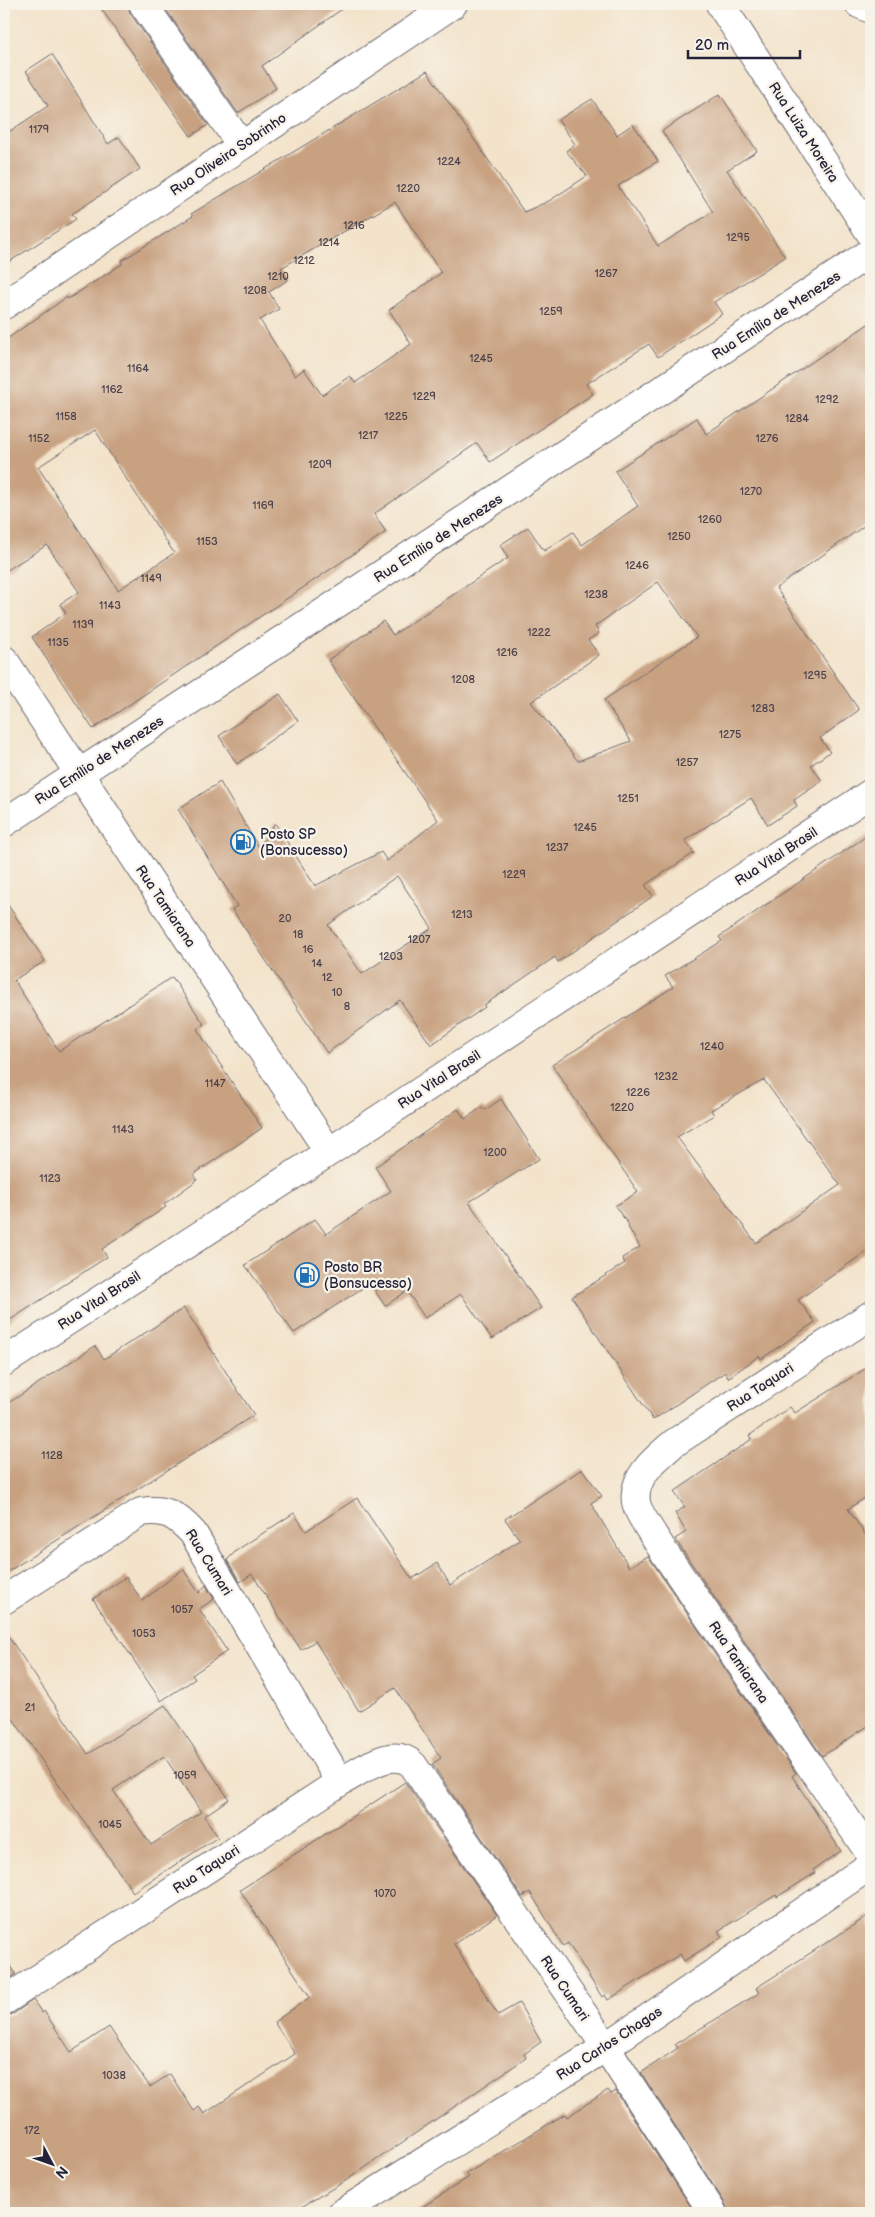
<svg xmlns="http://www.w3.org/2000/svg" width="875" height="2217" font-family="'Balsamiq Sans',sans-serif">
	<rect width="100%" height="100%" fill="#f7f3e8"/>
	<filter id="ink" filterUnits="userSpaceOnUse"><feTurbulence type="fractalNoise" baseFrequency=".02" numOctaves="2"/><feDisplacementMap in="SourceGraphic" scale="10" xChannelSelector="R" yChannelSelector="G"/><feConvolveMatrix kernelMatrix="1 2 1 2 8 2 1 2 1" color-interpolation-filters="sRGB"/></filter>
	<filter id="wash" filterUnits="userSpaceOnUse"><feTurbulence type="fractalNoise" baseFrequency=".0096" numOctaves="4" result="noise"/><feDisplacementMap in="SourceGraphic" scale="20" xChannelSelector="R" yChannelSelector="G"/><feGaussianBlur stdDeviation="1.12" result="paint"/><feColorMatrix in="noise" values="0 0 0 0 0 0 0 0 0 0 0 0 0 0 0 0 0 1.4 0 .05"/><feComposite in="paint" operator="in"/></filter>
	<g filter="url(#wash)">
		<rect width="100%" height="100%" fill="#f3e3cb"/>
		<g id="blocks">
			<!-- building -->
			<path fill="#c8a181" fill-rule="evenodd" d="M 98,4 L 128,4 L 130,13 L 208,125 L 191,136 Z
				M 162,4 L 349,4 L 262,66 L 276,88 L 238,113 Z
				M 52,54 L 108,144 L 119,137 L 140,169 L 72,214 L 76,219 L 4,265 L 4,135 L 48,106 L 26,71 Z
				M 427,71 L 524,212 L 549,201 L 587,176 L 566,151 L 575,144 L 558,120 L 592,99 L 617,135 L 633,124 L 658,161 L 618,186 L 658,246 L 713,212 L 662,131 L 720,94 L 757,151 L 727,170 L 785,257 L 714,302 L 722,314 L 658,357 L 649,344 L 586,384 L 593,394 L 490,462 L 477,443 L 374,514 L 386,532 L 93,729 L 32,637 L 66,613 L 60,604 L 79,592 L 47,545 L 4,572 L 4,341 L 67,297 L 68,299 L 122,264 L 121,261 L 193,216 L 191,214 ZM 395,202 L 441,273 L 389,310 L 411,344 L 355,383 L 350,376 L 322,395 L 304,369 L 295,376 L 260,320 L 279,309 L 269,292 L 288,280 L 281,268 ZM 95,430 L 174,553 L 118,590 L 38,467 Z
				M 871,322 L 871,521 L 776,588 L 859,710 L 820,738 L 830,752 L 811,765 L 822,781 L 794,800 L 797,806 L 768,825 L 751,798 L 685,840 L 694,853 L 645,885 L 653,896 L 558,962 L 555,957 L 484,1005 L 485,1007 L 431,1045 L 400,1000 L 327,1053 L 232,909 L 237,906 L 178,809 L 220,782 L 259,848 L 275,823 L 315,886 L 381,852 L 387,861 L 438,820 L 328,660 L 383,621 L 393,635 L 508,558 L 500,545 L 528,527 L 544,551 L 573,532 L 582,545 L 638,506 L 615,471 L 697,418 L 706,434 ZM 658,582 L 697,637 L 604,700 L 631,741 L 578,761 L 531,702 L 599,655 L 588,640 L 599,633 L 595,626 ZM 397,876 L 432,928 L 362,974 L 328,925 Z
				M 280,694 L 298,721 L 237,764 L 219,736 Z
				M 871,833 L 871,1248 L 798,1300 L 815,1322 L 761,1359 L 759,1356 L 728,1378 L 725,1372 L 653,1420 L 572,1297 L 625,1263 L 622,1258 L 640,1247 L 628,1227 L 629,1225 L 615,1206 L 638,1192 L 552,1065 L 673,987 L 665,976 L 722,941 L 719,937 ZM 764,1080 L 840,1185 L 756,1243 L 677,1137 L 714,1115 L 711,1110 Z
				M 4,899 L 45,961 L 14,980 L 59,1051 L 172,977 L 204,1024 L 197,1029 L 262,1128 L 194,1174 L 197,1180 L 164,1204 L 166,1207 L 102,1249 L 107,1257 L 4,1324 Z
				M 501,1099 L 539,1159 L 469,1202 L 541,1308 L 492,1339 L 461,1294 L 425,1318 L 407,1291 L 385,1306 L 370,1283 L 294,1333 L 245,1265 L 315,1219 L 326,1234 L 391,1191 L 375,1167 L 458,1109 L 465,1119 L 482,1107 L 485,1110 Z
				M 184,1308 L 254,1415 L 4,1574 L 4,1406 L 95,1346 L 104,1359 Z
				M 871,1365 L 871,1494 L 848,1509 L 871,1543 L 871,1724 L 822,1756 L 675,1539 L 686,1532 L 675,1513 L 685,1507 L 674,1492 L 752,1439 L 750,1435 L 790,1407 L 795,1413 Z
				M 582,1469 L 602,1496 L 591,1503 L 629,1567 L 648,1556 L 796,1773 L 792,1776 L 841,1851 L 813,1870 L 815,1873 L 777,1897 L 776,1895 L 718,1931 L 722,1937 L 684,1961 L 680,1954 L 608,2000 L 605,1995 L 602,1997 L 568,1943 L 563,1946 L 530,1892 L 522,1897 L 432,1764 L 441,1758 L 395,1688 L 359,1711 L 315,1641 L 301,1650 L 252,1574 L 240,1582 L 227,1560 L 237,1550 L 294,1513 L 306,1531 L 357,1498 L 412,1579 L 437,1563 L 450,1585 L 520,1540 L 505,1519 Z
				M 183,1569 L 199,1593 L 206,1585 L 214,1599 L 199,1609 L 227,1651 L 192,1675 L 195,1679 L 161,1701 L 93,1599 L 126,1577 L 142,1601 Z
				M 4,1630 L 88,1754 L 165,1705 L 229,1799 L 204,1816 L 218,1837 L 133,1892 L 4,1706 ZM 164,1756 L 201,1812 L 151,1845 L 113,1790 Z
				M 405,1782 L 497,1915 L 454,1944 L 498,2015 L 519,2003 L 541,2042 L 524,2054 L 526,2058 L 489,2083 L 347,2180 L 291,2213 L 4,2213 L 4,2016 L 13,2014 L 33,2000 L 42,2013 L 44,2011 L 71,2052 L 109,2027 L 150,2087 L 170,2074 L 194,2111 L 199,2107 L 204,2114 L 295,2054 L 274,2022 L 310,1997 L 240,1890 Z
				M 871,1914 L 871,2213 L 728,2213 L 726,2205 L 641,2073 L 678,2048 L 675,2044 L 759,1993 L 756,1988 Z
				M 4,1955 L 16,1974 L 4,1983 Z
				M 608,2090 L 611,2094 L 616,2091 L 695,2213 L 413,2213 L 469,2177 L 466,2174 L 565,2114 L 567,2117 Z"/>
		</g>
	</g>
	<g filter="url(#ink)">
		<use href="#blocks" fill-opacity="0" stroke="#6b666d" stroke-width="1"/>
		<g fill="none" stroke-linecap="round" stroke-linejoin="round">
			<defs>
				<path id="minor" d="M 143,4 L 241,145
					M 720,4 L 871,234
					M 4,305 L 453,4
					M 4,660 L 329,1152
					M 4,823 L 871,252
					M 871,1315 L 674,1443 C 658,1457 632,1476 636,1502 C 637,1512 658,1542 664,1552 L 871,1855
					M 4,1362 L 329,1152 L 871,793
					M 4,1600 L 141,1512 C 166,1508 176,1515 193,1533 L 340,1782
					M 4,2001 L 340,1782 C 361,1771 393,1745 413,1765 L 606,2047 L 713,2213
					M 342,2213 L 606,2047 L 871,1865"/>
				<path id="major" d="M 859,4 L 871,9"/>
			</defs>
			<!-- minor casing -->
			<use href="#minor" stroke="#6b666d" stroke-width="30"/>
			<!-- major casing -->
			<use href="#major" stroke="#6b666d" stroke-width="30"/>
			<!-- minor -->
			<use href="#minor" stroke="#fff" stroke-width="28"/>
			<!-- major -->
			<use href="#major" stroke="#fff" stroke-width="28"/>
		</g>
	</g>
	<!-- icons -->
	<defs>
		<symbol id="fuel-ring" viewBox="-11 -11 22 22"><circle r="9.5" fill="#f7f3e8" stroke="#1f6fb2" stroke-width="1.5"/><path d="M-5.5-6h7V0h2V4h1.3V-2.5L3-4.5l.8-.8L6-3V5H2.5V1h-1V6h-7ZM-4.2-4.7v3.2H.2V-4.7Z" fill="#1f6fb2"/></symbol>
	</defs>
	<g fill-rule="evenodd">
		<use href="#fuel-ring" x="229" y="828" width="28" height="28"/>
		<use href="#fuel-ring" x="293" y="1261" width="28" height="28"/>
	</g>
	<g text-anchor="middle" stroke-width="4.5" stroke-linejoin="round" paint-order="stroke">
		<!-- number labels -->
		<g font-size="11" fill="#4c424c">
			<text x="39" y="133">1179</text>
			<text x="449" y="165">1224</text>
			<text x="408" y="192">1220</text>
			<text x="354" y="229">1216</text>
			<text x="738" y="241">1295</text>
			<text x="329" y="246">1214</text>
			<text x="304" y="264">1212</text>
			<text x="606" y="277">1267</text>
			<text x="278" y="280">1210</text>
			<text x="255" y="294">1208</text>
			<text x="551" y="315">1259</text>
			<text x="481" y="362">1245</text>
			<text x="138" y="372">1164</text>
			<text x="112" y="393">1162</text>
			<text x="424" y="400">1229</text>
			<text x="827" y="403">1292</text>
			<text x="66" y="420">1158</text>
			<text x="396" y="420">1225</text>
			<text x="797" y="422">1284</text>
			<text x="368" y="439">1217</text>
			<text x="39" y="442">1152</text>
			<text x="767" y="442">1276</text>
			<text x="320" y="468">1209</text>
			<text x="751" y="495">1270</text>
			<text x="263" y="509">1169</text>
			<text x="710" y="523">1260</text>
			<text x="679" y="540">1250</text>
			<text x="207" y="545">1153</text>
			<text x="637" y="569">1246</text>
			<text x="151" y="582">1149</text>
			<text x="596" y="598">1238</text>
			<text x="110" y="609">1143</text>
			<text x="83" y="628">1139</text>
			<text x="539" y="636">1222</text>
			<text x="58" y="646">1135</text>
			<text x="507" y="656">1216</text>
			<text x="815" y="679">1295</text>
			<text x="463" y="683">1208</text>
			<text x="763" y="712">1283</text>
			<text x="730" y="738">1275</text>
			<text x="687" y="766">1257</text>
			<text x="628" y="802">1251</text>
			<text x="585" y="831">1245</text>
			<text x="557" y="851">1237</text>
			<text x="514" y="878">1229</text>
			<text x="462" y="918">1213</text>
			<text x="285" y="922">20</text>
			<text x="298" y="938">18</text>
			<text x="419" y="943">1207</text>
			<text x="308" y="953">16</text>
			<text x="391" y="960">1203</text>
			<text x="317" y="967">14</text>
			<text x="327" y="981">12</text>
			<text x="337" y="996">10</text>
			<text x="347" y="1010">8</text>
			<text x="712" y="1050">1240</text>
			<text x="666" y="1080">1232</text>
			<text x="215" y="1087">1147</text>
			<text x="638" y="1096">1226</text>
			<text x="622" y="1111">1220</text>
			<text x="123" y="1133">1143</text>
			<text x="495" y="1156">1200</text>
			<text x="50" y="1182">1123</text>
			<text x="52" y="1459">1128</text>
			<text x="182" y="1613">1057</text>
			<text x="144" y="1637">1053</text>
			<text x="30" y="1711">21</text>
			<text x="185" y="1779">1059</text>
			<text x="110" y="1828">1045</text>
			<text x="385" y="1897">1070</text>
			<text x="114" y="2079">1038</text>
			<text x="32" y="2134">172</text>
		</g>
		<!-- street labels -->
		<g font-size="14" fill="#22223b" stroke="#f7f3e8">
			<text transform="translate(804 132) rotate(57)" y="5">Rua Luiza Moreira</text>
			<text transform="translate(228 154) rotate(-34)" y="5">Rua Oliveira Sobrinho</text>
			<text transform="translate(776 315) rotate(-33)" y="5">Rua Emílio de Menezes</text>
			<text transform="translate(438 538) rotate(-33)" y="5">Rua Emílio de Menezes</text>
			<text transform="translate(99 760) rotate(-33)" y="5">Rua Emílio de Menezes</text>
			<text transform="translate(776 856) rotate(-33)" y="5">Rua Vital Brasil</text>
			<text transform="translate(166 906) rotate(56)" y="5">Rua Tamiarana</text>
			<text transform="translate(439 1079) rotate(-33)" y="5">Rua Vital Brasil</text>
			<text transform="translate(99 1300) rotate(-33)" y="5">Rua Vital Brasil</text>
			<text transform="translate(760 1387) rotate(-33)" y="5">Rua Taquari</text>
			<text transform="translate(209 1562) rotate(58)" y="5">Rua Cumari</text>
			<text transform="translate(739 1662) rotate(56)" y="5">Rua Tamiarana</text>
			<text transform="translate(206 1869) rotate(-33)" y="5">Rua Taquari</text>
			<text transform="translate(565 1988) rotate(56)" y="5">Rua Cumari</text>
			<text transform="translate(609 2043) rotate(-33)" y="5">Rua Carlos Chagas</text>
		</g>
		<!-- poi labels -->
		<g font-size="14" fill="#22223b" stroke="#f7f3e8" text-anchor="start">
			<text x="260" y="839">Posto SP<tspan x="260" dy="16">(Bonsucesso)</tspan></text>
			<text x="324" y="1272">Posto BR<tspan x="324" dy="16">(Bonsucesso)</tspan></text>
		</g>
	</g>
	<!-- margin -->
	<rect width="875" height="2217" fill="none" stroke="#f7f3e8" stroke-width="20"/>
	<!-- north arrow -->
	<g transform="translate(52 2164) rotate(131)" stroke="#f7f3e8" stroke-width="4" paint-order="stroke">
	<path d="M0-4L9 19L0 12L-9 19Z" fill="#22223b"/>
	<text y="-8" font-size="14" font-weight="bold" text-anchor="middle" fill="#22223b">N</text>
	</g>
	<!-- scale -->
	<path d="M688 50v8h112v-8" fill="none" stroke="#22223b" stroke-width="2.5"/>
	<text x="695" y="50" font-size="15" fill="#22223b" stroke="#f7f3e8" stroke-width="4" paint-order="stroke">20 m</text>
</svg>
